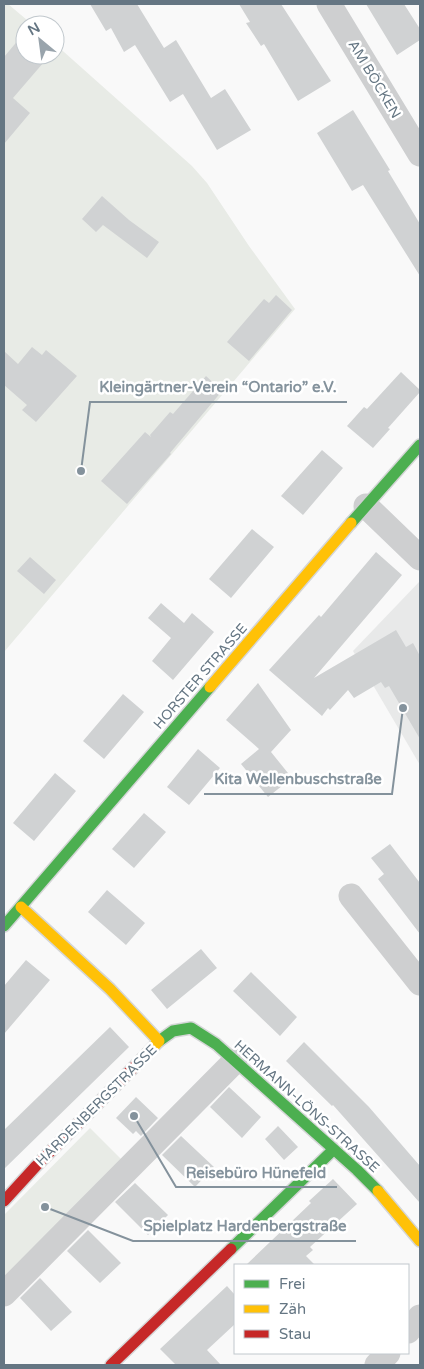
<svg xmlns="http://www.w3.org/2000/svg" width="424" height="1369" font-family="'Varela Round',sans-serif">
	<rect width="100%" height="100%" fill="#f9f9f9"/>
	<!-- built -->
	<path fill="#e8e9e9" d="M 420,581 L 420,765 L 353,651 Z"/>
	<!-- green -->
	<path fill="#e8ebe6" d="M 4,4 L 8,4 L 33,25 L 25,25 L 25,55 L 55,55 L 55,44 L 192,166 L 207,183 L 249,246 L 295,309 L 4,652 Z
		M 90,1128 L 124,1162 L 4,1279 L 4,1215 Z"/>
	<!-- building -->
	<path fill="#d0d2d3" d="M 90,4 L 137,4 L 164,48 L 176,40 L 211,98 L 225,89 L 251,130 L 217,150 L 183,94 L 170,102 L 135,45 L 124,52 L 111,28 L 106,31 Z
		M 239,4 L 281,4 L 331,81 L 298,101 L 264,44 L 261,46 L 246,23 L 250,22 Z
		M 366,4 L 404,4 L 420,29 L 420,40 L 397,55 Z
		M 25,32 L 25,55 L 50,55 L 13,98 L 30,113 L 4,144 L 4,57 Z
		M 353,110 L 390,170 L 388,171 L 420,224 L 420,276 L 363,185 L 352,191 L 317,133 Z
		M 102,196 L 129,220 L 159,242 L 147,258 L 103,225 L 96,232 L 82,219 Z
		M 276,295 L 292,310 L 249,361 L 227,342 L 264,299 L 269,303 Z
		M 32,347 L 42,355 L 46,350 L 77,376 L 36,422 L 22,410 L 27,405 L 4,385 L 4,351 L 18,364 Z
		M 401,372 L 420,390 L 420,392 L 388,428 L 390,429 L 373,448 L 347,426 L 364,407 L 367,409 Z
		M 206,376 L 222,391 L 170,453 L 171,454 L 127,504 L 101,481 L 145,432 L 151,437 L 150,435 L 170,412 L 173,414 Z
		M 322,450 L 343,468 L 303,515 L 281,496 Z
		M 252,529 L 274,547 L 231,598 L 209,579 Z
		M 376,552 L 402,575 L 314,678 L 396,630 L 406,647 L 413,643 L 420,656 L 420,739 L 389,686 L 385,688 L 381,682 L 354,698 L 348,690 L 330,710 L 328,708 L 322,716 L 269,670 L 319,615 L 321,617 Z
		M 30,557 L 56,580 L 44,594 L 17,571 Z
		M 161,603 L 184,623 L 192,613 L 214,632 L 173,680 L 152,661 L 171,638 L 148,618 Z
		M 258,683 L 291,730 L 271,752 L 292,778 L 268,797 L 241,764 L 259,749 L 226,720 Z
		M 123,694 L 144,712 L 104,759 L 83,741 Z
		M 198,749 L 220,768 L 189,805 L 167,787 Z
		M 55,773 L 76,791 L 34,841 L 13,823 Z
		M 144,813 L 166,832 L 134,868 L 112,849 Z
		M 390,844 L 420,883 L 420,934 L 378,879 L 384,874 L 371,858 Z
		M 107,890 L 145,923 L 126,945 L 88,912 Z
		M 201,949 L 217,968 L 167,1009 L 151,990 Z
		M 26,960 L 50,980 L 4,1034 L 4,986 Z
		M 251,972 L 297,1017 L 280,1036 L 233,991 Z
		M 110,1027 L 129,1047 L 4,1169 L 4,1130 Z
		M 304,1042 L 369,1107 L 420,1166 L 420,1203 L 333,1105 L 332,1106 L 286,1061 Z
		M 229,1087 L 261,1117 L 242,1138 L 210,1107 Z
		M 136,1097 L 158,1118 L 141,1136 L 136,1131 L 133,1134 L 116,1118 Z
		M 278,1126 L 298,1147 L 284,1160 L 265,1139 Z
		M 181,1136 L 214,1167 L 195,1187 L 162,1155 Z
		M 333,1179 L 357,1204 L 310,1247 L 313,1250 L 306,1256 L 315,1265 L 246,1265 L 311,1203 L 309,1201 Z
		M 135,1183 L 168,1215 L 148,1235 L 115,1202 Z
		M 88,1230 L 121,1263 L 100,1283 L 67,1251 Z
		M 40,1278 L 72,1312 L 51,1331 L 20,1298 Z
		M 227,1286 L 235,1295 L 235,1324 L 207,1350 L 221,1365 L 176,1365 L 160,1349 Z"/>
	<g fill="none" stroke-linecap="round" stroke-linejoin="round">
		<defs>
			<path id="fast" d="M 351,523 L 420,445
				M 4,926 L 210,687
				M 159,1041 L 173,1031 L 191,1028 L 216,1044 L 357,1170 L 378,1191
				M 231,1249 L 333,1150"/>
			<path id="slow" d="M 210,687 L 351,523
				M 21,907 L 110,989 L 159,1041 L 137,1064
				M 378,1191 L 420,1241"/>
			<path id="jam" d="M 4,1201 L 36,1166 L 137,1064
				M 111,1365 L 231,1249"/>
		</defs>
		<!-- fast casing -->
		<use href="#fast" stroke="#d5d6d7" stroke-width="14"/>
		<!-- slow casing -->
		<use href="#slow" stroke="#d5d6d7" stroke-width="14"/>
		<!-- jam casing -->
		<use href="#jam" stroke="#d5d6d7" stroke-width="14"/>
		<!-- street -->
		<path stroke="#cecfd0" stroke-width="25" d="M 329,4 L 420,154
			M 366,506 L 420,558
			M 351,896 L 420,983
			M 4,1294 L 235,1061
			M 408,1331 L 420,1317
			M 377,1365 L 388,1353"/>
		<!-- fast -->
		<use href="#fast" stroke="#4caf50" stroke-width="11"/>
		<!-- slow -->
		<use href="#slow" stroke="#ffc107" stroke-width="11"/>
		<!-- jam -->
		<use href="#jam" stroke="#c62828" stroke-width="11"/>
	</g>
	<g text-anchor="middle" stroke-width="5" stroke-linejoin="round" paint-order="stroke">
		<!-- street labels -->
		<g font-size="14" fill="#657683" stroke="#fff">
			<text transform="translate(375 79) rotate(59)" y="5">AM BÖCKEN</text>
			<text transform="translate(200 676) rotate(-49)" y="5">HORSTER STRASSE</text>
			<text transform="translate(96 1105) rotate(-45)" y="5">HARDENBERGSTRASSE</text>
			<text transform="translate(307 1106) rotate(42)" y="5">HERMANN-LÖNS-STRASSE</text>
		</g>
	</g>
	<!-- callouts -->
	<path fill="none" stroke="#84929c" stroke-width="2" d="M81 471L90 402H347M403 708L392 794H204M134 1116L176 1187H337M45 1207L133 1241H356"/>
	<g fill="#84929c" stroke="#fff" stroke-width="2">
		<circle cx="81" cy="471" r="5"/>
		<circle cx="403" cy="708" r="5"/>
		<circle cx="134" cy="1116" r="5"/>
		<circle cx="45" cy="1207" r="5"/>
	</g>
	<g font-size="15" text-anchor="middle" font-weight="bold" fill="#84929c" stroke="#fff" stroke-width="5" stroke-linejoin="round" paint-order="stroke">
		<text x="218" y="392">Kleingärtner-Verein “Ontario” e.V.</text>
		<text x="298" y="784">Kita Wellenbuschstraße</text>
		<text x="256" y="1178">Reisebüro Hünefeld</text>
		<text x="245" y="1231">Spielplatz Hardenbergstraße</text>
	</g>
	<!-- border -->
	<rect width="424" height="1369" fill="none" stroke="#657683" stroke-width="10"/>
	<!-- legend -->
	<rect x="234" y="1264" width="175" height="90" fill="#ffffff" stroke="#c1c8cd"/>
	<rect x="244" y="1280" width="25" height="8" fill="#4caf50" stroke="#c1c8cd"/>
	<text x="279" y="1289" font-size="15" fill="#657683">Frei</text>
	<rect x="244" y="1305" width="25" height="8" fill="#ffc107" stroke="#c1c8cd"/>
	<text x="279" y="1314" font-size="15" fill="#657683">Zäh</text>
	<rect x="244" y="1330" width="25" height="8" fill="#c62828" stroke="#c1c8cd"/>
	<text x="279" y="1339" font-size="15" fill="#657683">Stau</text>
	<!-- north arrow -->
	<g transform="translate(40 40) rotate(331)"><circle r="24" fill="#ffffff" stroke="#c1c8cd"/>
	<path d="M0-4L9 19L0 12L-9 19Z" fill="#99a4ac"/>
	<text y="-8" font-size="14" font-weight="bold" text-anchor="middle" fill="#657683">N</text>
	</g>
</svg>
